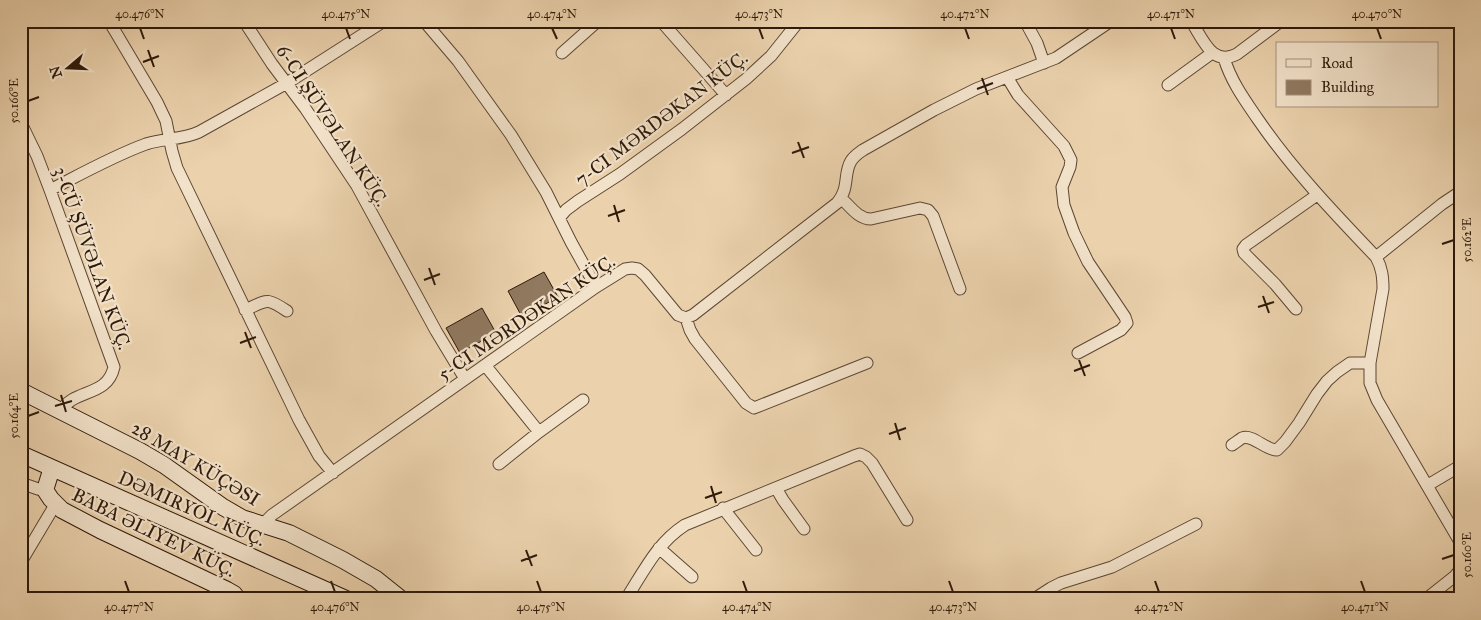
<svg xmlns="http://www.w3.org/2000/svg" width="1481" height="620" font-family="'IM FELL Great Primer',serif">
	<rect width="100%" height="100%" fill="#ebd2ad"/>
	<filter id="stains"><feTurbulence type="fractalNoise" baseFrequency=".004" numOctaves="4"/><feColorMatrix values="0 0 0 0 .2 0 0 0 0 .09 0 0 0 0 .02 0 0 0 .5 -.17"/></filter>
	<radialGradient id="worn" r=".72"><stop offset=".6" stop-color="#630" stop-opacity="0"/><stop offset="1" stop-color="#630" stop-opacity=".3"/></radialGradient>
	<!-- building -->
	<path fill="#90795f" stroke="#2e190a" d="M 544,272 L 558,297 L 522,317 L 508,291 Z
		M 482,308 L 496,333 L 460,353 L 446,328 Z"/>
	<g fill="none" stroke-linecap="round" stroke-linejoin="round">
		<defs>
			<path id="street" d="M 109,21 L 157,102 L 166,121 L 172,151 L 177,168 L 299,420 L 319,456 L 333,473
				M 244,21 L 272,64 L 305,108 L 357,186 L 436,331 L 465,379
				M 424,21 L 458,61 L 511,135 L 546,192 L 571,242 L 596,287
				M 661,21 L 726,95
				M 1025,21 L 1037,43 L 1044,63
				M 1191,21 C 1203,39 1212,67 1237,54 L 1281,21
				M 562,53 L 598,21
				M 1224,58 C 1231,81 1244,99 1257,118 C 1292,169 1334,213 1376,257 C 1382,268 1383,277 1383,289 L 1370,363 L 1370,383 L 1377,400 L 1460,542
				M 1007,77 L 1018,95 L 1064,146 L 1071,160 L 1070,167 L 1062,187 L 1064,205 L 1074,233 L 1088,262 L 1125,317 L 1127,323 L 1121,330 L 1078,353
				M 1168,85 L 1212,53
				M 21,123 L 37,156 L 50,190 L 114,367 C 107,398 74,388 61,411
				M 50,190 C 81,174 113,156 146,144 C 164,138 182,140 199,132 L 287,83 L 384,21
				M 841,198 C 850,206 858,219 871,219 L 920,208 L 928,210 L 933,216 L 960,289
				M 560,217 L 566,210 L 578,201 L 620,174 L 682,129 L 746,79 L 771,56 L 799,21
				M 1376,257 L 1442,204 L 1460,192
				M 1296,309 L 1275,284 L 1244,253 L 1243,249 L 1246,245 L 1317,195
				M 245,310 C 268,300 266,297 287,311
				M 686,318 L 690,330 L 695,339 L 746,403 L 754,408 L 867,363
				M 485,365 L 539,432
				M 1232,445 C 1235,443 1239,440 1242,438 C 1253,434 1265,450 1277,450 L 1285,442 L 1299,423 L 1317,394 L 1327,381 L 1337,372 L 1350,363 L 1370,363
				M 499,464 L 539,432 L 583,400
				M 21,483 L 38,489 L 45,490
				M 1428,485 L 1460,466
				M 776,488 L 783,500 L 804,529
				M 723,508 L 756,550
				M 264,525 L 267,520 L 272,515 L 596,287 L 625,269 L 632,268 L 638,269 L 645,275 L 678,315 L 686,318 L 693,315 L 837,203 C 850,188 843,174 851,161 C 854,156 859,153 863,150 L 934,110 L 976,89 L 1056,58 L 1111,21
				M 659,548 L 692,577
				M 21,562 L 55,505
				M 626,599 C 644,571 657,543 685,525 L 854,456 L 860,454 L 866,457 L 872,463 L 907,520
				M 1034,599 L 1051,588 L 1061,583 L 1112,567 L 1196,524
				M 1426,599 L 1455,576 L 1460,570"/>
			<path id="secondary" d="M 21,391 L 140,451 L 164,465 L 223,507 L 242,518 L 289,533 L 343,560 L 376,579 L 401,599
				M 21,454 L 346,599
				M 50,474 L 45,490 L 51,499 L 62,510 L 100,530 L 227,590 L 234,594 L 238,599"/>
		</defs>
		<!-- street casing -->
		<use href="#street" stroke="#5d4733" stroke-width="13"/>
		<!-- secondary casing -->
		<use href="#secondary" stroke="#2e190a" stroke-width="18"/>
		<!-- street -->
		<use href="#street" stroke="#f2e2ca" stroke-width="11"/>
		<!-- secondary -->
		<use href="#secondary" stroke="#f2e2ca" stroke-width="16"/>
	</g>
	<!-- ticks -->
	<path fill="none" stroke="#2e190a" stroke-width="2" d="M 140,28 L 144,39M 346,28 L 350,39M 552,28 L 557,39M 759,28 L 763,39M 965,28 L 969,39M 1171,28 L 1175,39M 1377,28 L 1381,39M 148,50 L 154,67M 143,62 L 159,56M 982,78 L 988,95M 977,89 L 993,83M 28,101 L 39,97M 798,142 L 804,158M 792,153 L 809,147M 614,205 L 619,222M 608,216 L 625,210M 1442,244 L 1454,240M 429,268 L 435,285M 424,280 L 440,274M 1263,296 L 1269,313M 1258,307 L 1274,302M 245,332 L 251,348M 240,343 L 256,337M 1079,360 L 1085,376M 1074,371 L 1090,365M 61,395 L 66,412M 55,406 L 72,401M 28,416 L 39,412M 895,423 L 900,440M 889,434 L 906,428M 711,486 L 716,503M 705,498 L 722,492M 526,550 L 532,566M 1442,559 L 1454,555M 521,561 L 537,555M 125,581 L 129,592M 331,581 L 335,592M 537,581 L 541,592M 743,581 L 747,592M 949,581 L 953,592M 1155,581 L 1159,592M 1361,581 L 1365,592"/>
	<g text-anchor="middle" stroke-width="4.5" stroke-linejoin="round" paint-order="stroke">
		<!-- street labels -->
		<g font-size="19" fill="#2e190a" stroke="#f2e2ca">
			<text transform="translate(661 118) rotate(-37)" y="7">7-CI MƏRDƏKAN KÜÇ.</text>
			<text transform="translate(333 125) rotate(57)" y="7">6-CI ŞÜVƏLAN KÜÇ.</text>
			<text transform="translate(93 258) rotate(70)" y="7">3-CÜ ŞÜVƏLAN KÜÇ.</text>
			<text transform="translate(526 317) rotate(-34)" y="7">5-CI MƏRDƏKAN KÜÇ.</text>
			<text transform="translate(196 463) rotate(31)" y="7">28 MAY KÜÇƏSI</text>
			<text transform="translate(192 508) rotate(24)" y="7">DƏMIRYOL KÜÇ.</text>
			<text transform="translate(154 532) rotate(26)" y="7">BABA ƏLIYEV KÜÇ.</text>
		</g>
	</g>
	<!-- margin -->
	<rect width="1481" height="620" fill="none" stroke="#ebd2ad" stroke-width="55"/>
	<!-- legend -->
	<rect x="1276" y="42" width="162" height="65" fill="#f2e2ca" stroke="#a4927d"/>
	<rect x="1286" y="59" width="25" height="8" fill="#f2e2ca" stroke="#a4927d"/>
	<text x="1321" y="68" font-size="15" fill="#2e190a">Road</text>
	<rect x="1286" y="80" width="25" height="15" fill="#90795f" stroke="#a4927d"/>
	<text x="1321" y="92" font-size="15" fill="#2e190a">Building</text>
	<!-- north arrow -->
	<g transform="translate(68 68) rotate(251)" stroke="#f2e2ca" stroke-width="4" paint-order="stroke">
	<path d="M0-4L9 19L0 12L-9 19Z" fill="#2e190a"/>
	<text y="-8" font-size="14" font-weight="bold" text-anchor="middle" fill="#2e190a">N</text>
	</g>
	<rect x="28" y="28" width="1426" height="564" fill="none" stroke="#2e190a" stroke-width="2"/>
	<g font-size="12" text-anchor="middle" fill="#2e190a">
		<text x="140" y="18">40.476°N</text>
		<text x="346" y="18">40.475°N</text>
		<text x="552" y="18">40.474°N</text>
		<text x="759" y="18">40.473°N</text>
		<text x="965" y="18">40.472°N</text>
		<text x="1171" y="18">40.471°N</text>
		<text x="1377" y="18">40.470°N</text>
		<text transform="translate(14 101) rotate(-90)" y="4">50.166°E</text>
		<text transform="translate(1467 240) rotate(-90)" y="4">50.162°E</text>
		<text transform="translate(14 416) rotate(-90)" y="4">50.164°E</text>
		<text transform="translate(1467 555) rotate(-90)" y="4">50.160°E</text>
		<text x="129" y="611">40.477°N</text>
		<text x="335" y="611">40.476°N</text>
		<text x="541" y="611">40.475°N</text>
		<text x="747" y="611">40.474°N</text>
		<text x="953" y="611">40.473°N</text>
		<text x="1159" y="611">40.472°N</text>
		<text x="1365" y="611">40.471°N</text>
	</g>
	<rect width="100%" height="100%" filter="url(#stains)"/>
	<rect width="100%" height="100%" fill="url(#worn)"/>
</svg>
